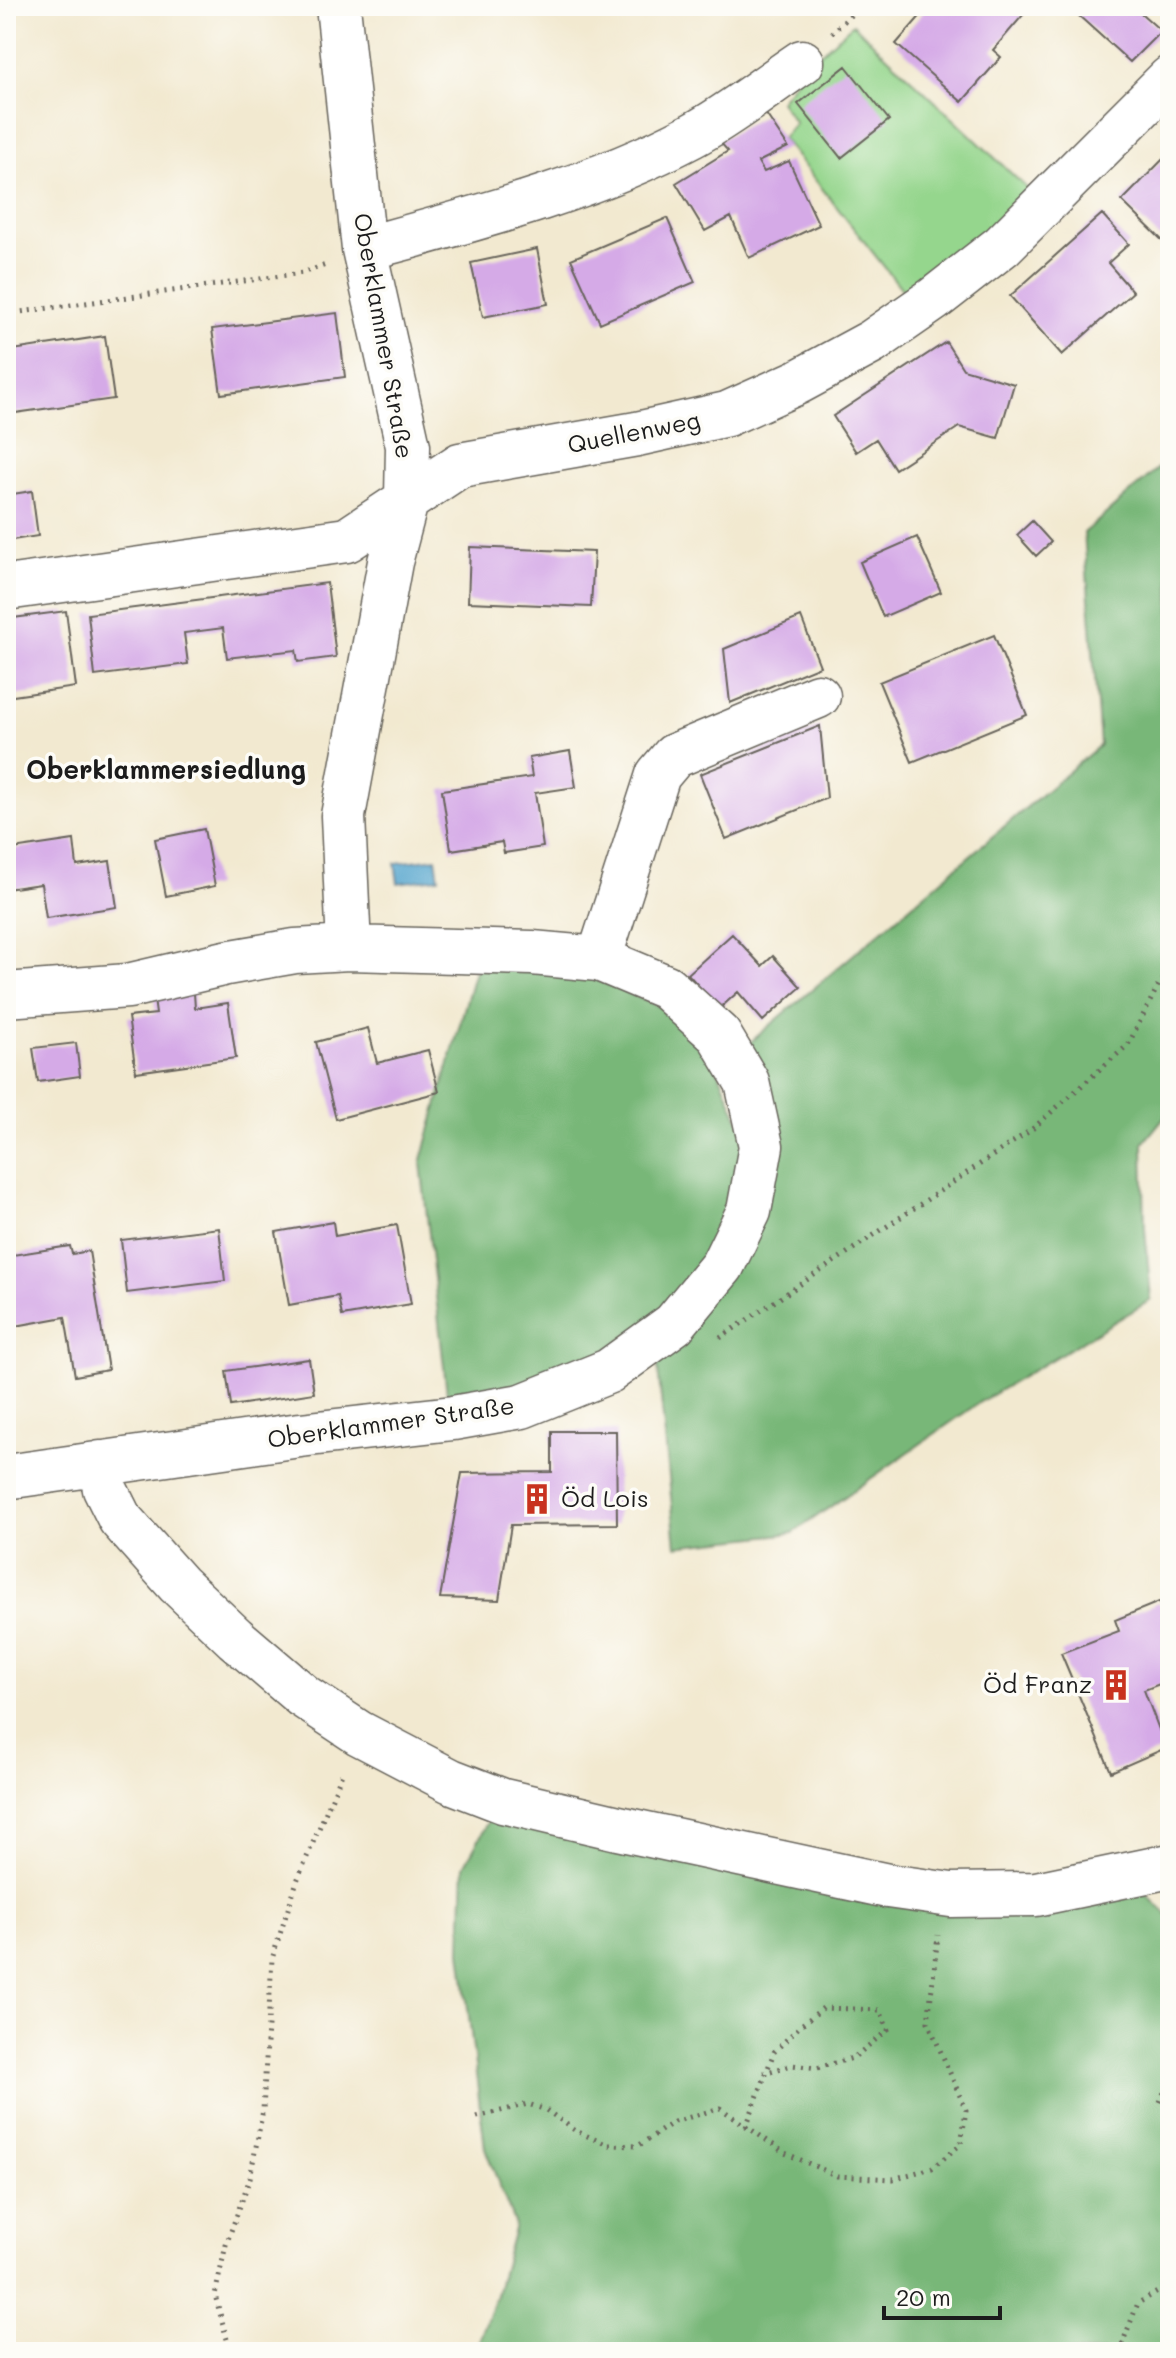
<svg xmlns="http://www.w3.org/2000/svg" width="1176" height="2358" font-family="Mali,sans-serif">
	<rect width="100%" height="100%" fill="#fdfcf7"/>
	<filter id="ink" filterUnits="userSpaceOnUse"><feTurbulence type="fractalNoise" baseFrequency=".0125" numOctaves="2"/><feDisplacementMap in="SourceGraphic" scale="16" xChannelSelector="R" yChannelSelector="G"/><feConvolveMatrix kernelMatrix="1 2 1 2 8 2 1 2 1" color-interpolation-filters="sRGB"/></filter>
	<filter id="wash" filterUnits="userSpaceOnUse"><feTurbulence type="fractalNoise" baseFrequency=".006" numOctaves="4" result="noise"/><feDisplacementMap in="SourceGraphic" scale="32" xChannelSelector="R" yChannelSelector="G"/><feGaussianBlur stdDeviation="1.8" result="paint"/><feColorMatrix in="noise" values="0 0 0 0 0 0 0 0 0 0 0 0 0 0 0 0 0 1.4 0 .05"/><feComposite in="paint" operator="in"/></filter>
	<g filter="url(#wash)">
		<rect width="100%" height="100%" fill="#f2e9d0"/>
		<!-- green -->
		<path fill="#95d68d" stroke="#587954" stroke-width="2" d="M 853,24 L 1032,193 L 909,298 L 782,138 L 795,123 L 780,101 L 808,64 Z"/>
		<!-- forest -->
		<path fill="#78b778" stroke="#4a6a4a" stroke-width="2" d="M 1170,458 L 1170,1110 L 1143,1143 L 1145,1228 L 1151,1300 L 980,1402 L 793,1533 L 676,1546 L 657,1359 L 747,1252 L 747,1045 L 1100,745 L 1084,533 Z
			M 476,967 L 570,969 L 669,1010 L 705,1040 L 746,1136 L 724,1232 L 675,1301 L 606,1351 L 539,1379 L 448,1403 L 421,1163 Z
			M 494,1812 L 831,1889 L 1138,1887 L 1170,1917 L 1170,2352 L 475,2352 L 496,2295 L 515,2225 L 485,2148 L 461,1951 L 464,1866 Z"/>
		<!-- water -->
		<path fill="#53a4cd" stroke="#386074" stroke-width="2" d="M 436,858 L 439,878 L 398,883 L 395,863 Z"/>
		<g id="blocks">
			<!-- building -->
			<path fill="#d5aae7" d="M 929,6 L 1014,6 L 1024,14 L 993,50 L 1001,57 L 962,102 L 896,44 Z
				M 1068,6 L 1133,6 L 1161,31 L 1130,62 Z
				M 846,66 L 889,120 L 841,158 L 798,104 Z
				M 766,114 L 788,147 L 758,162 L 764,172 L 789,161 L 819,225 L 749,258 L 731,217 L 705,231 L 676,183 L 728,151 L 719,141 Z
				M 1170,152 L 1170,248 L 1122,201 Z
				M 1102,214 L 1129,244 L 1108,263 L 1133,292 L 1062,355 L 1010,296 Z
				M 667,218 L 695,282 L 600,323 L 571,259 Z
				M 537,249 L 548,304 L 483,317 L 471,263 Z
				M 337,313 L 345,377 L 221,394 L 212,329 Z
				M 105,336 L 114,399 L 8,414 L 6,351 Z
				M 946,342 L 963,369 L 1014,384 L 998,438 L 959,427 L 895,469 L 876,439 L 856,452 L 833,416 Z
				M 32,491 L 38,536 L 6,541 L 6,495 Z
				M 1032,521 L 1051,542 L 1036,556 L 1017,535 Z
				M 917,537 L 941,592 L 883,617 L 860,562 Z
				M 470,547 L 594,552 L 591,607 L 468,602 Z
				M 327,583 L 336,657 L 298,662 L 296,650 L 227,658 L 223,628 L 184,633 L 188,664 L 95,676 L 88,614 Z
				M 66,611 L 76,687 L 6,697 L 6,619 Z
				M 801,617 L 820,666 L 730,703 L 724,649 Z
				M 994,635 L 1027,715 L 912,762 L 879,682 Z
				M 820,726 L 827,798 L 726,839 L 700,774 Z
				M 570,751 L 576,787 L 535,793 L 543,847 L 504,853 L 502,842 L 451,850 L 442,790 L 532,777 L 529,758 Z
				M 204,829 L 215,886 L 166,896 L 155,839 Z
				M 74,840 L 77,866 L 110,861 L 117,907 L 46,918 L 41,884 L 6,889 L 6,850 Z
				M 732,934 L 762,966 L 773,956 L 801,987 L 763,1021 L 738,992 L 719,1009 L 688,974 Z
				M 194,993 L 195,1008 L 228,1003 L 236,1058 L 136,1072 L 128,1017 L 156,1014 L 154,999 Z
				M 368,1028 L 377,1063 L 428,1050 L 439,1092 L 336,1119 L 316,1042 Z
				M 76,1043 L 80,1076 L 38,1082 L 33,1048 Z
				M 333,1222 L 335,1236 L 397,1225 L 411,1304 L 342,1316 L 338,1296 L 289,1305 L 276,1232 Z
				M 219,1228 L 225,1281 L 127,1293 L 121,1240 Z
				M 70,1246 L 72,1254 L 89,1251 L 108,1370 L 75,1376 L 65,1317 L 10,1327 L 6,1303 L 6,1256 Z
				M 309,1359 L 314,1393 L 231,1406 L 226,1371 Z
				M 552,1431 L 616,1431 L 617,1524 L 511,1525 L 499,1600 L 440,1598 L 462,1473 L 552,1472 Z
				M 1159,1602 L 1165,1612 L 1170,1610 L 1170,1680 L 1144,1690 L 1166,1748 L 1111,1772 L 1061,1653 L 1119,1631 L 1115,1620 Z"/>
		</g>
	</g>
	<g filter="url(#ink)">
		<use href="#blocks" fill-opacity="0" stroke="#67645b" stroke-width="2"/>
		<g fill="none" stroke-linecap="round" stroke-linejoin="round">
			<defs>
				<path id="minor" d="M 364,249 C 474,219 589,190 691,136 C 729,116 766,86 802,62
					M 6,588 L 347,540 L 460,465 L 637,434 L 727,414 L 798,382 L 872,342 L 934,299 L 1002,246 L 1170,78
					M 599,959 L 658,775 L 674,756 L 818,696
					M 6,995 L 128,986 L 226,963 L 295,951 L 349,948
					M 100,1463 L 105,1489 L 120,1519 L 178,1584 L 235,1638 L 303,1696 L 359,1733 L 451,1781 L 503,1801 L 618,1828 L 888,1886 L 951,1895 L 1036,1894 L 1170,1866
					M 6,1477 L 300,1435 L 453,1418 L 522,1406 L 609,1371 L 674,1324 L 722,1266 L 749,1211 L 761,1146 L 747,1082 L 719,1035 L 666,987 L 599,959 L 532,953 L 349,948 L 343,816 L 390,562 L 407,498 L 408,446 L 364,249 L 338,6"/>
			</defs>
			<!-- minor casing -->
			<use href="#minor" stroke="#67645b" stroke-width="47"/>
			<!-- path -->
			<path stroke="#67645b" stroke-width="5" stroke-dasharray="2 6" stroke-linecap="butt" d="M 832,33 L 860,6
				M 6,314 L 302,273 L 326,265
				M 720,1338 L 1031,1130 L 1128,1045 L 1159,984 L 1170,972
				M 1160,2102 L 1170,2078
				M 477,2117 L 528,2104 L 546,2110 L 576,2131 L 608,2145 L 638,2146 L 674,2122 L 720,2108 L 785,2153 L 837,2176 L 893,2179 L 932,2168 L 961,2144 L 966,2110 L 928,2022 L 938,1935
				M 746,2127 L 774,2052 L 800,2026 L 823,2008 L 880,2010 L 888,2030 L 853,2058 L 817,2068 L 792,2065 L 764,2073
				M 236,2352 L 228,2343 L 215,2295 L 226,2245 L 250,2178 L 263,2110 L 272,1959 L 297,1881 L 343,1771
				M 1119,2352 L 1138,2303 L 1170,2285"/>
			<!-- minor -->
			<use href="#minor" stroke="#fff" stroke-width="44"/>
		</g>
	</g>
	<!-- icons -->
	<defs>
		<symbol id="building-bare" viewBox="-9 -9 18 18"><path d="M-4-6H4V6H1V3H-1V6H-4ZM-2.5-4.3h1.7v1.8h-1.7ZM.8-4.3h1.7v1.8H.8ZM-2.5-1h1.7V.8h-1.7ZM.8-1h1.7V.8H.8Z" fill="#c8321e" stroke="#fdfcf7" stroke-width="2.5" paint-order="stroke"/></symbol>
	</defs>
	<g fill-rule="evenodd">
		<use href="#building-bare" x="515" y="1477" width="44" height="44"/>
		<use href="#building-bare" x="1094" y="1663" width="44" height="44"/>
	</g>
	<g text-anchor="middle" stroke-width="7" stroke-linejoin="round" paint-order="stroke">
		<!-- street labels -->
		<g font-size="24" fill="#1c1c1c" stroke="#fdfcf7">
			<text transform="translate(383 336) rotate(80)" y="8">Oberklammer Straße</text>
			<text transform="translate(634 433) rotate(-11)" y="8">Quellenweg</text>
			<text transform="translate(391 1423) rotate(-8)" y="8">Oberklammer Straße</text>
		</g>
		<!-- poi labels -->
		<g font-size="24" fill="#1c1c1c" stroke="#fdfcf7" text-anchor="start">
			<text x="561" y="1507">Öd Lois</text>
			<text x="1092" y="1693" text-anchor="end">Öd Franz</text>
		</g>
		<!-- neighbourhood labels -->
		<g font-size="26" font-weight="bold" fill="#1c1c1c" stroke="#fdfcf7">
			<text x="166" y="779">Oberklammersiedlung</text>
		</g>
	</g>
	<!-- margin -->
	<rect width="1176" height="2358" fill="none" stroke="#fdfcf7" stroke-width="32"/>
	<!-- scale -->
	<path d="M884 2306v12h116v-12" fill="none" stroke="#1c1c1c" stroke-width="4"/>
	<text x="896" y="2306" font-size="24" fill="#1c1c1c" stroke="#fdfcf7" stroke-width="6" paint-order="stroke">20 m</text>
</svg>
